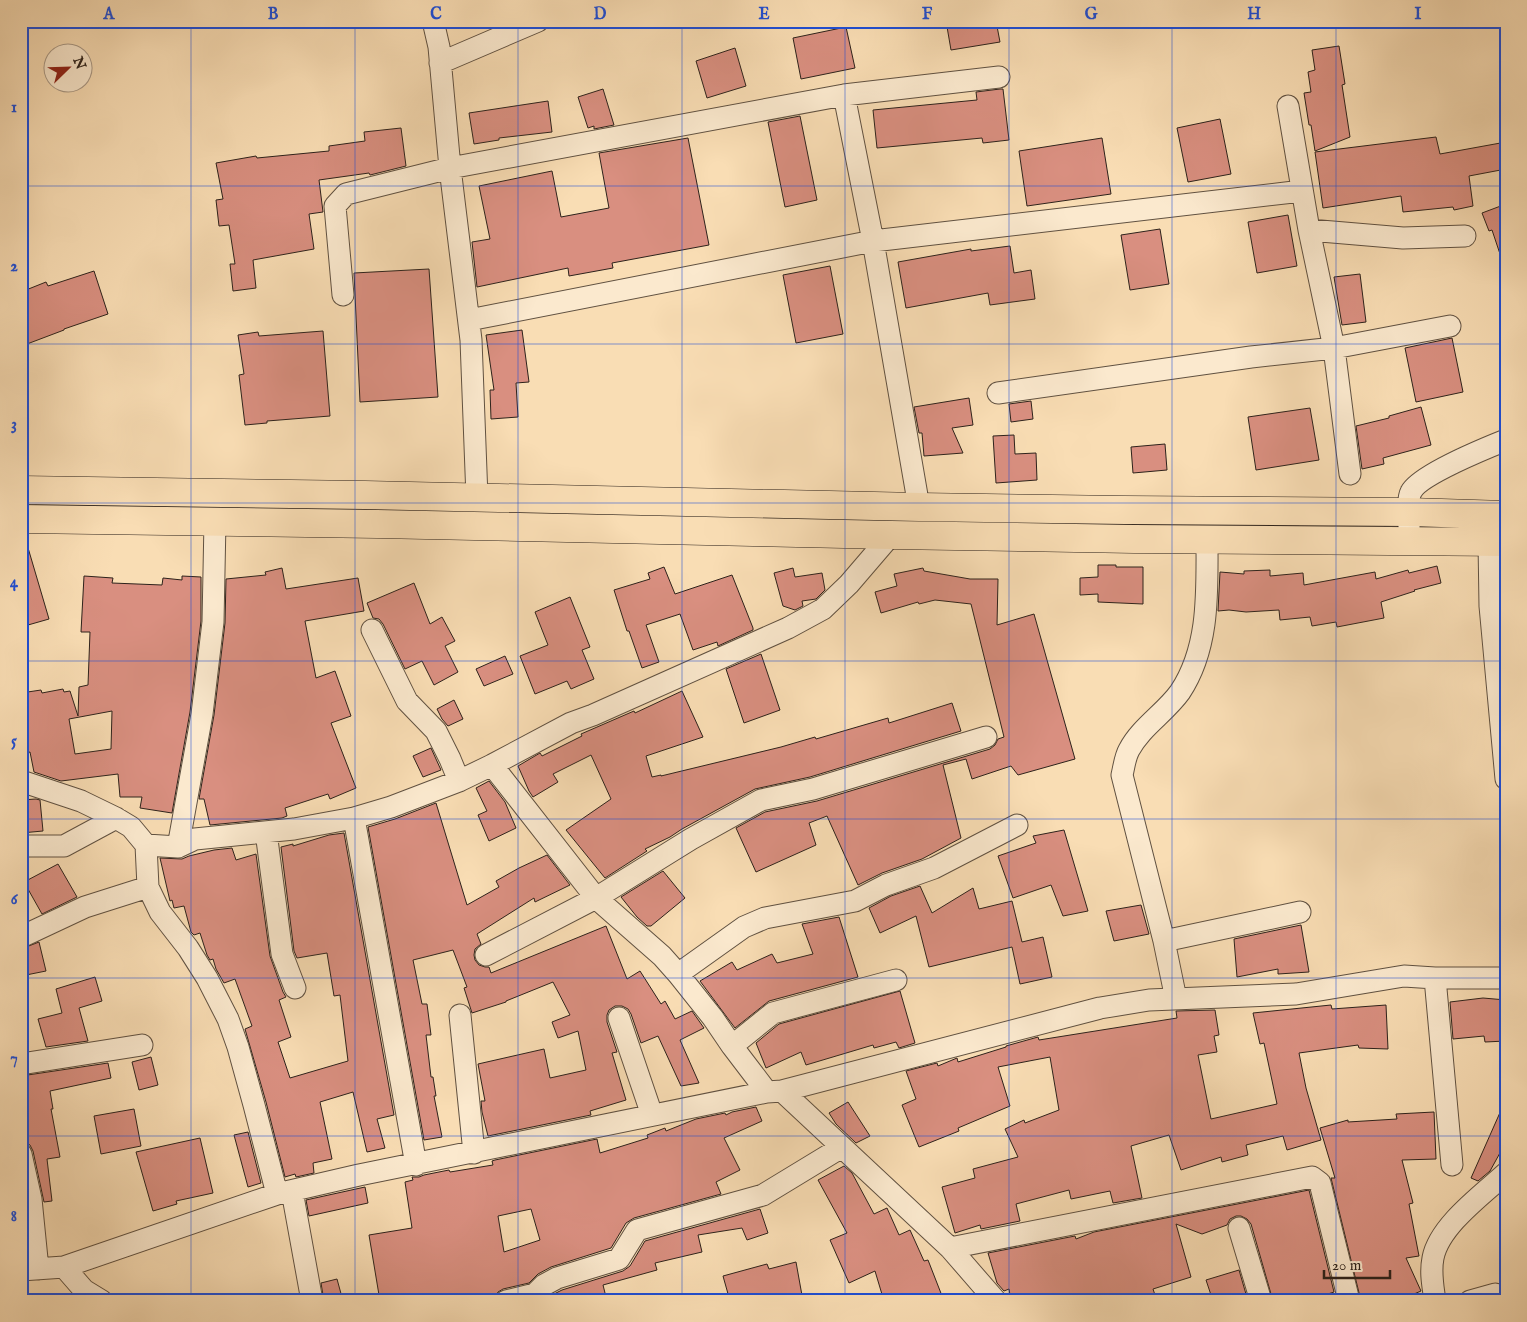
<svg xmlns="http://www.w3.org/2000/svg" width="1527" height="1322" font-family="'IM FELL English',serif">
	<rect width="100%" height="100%" fill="#f9ddb4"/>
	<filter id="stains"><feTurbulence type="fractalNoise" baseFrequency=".004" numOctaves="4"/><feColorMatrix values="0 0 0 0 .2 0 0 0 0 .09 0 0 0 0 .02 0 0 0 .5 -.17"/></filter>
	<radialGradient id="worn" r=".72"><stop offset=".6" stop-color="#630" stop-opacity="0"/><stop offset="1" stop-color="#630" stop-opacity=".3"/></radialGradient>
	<!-- building -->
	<path fill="#d98f80" stroke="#2d221b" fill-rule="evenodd" d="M 946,21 L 996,21 L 1000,42 L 951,50 Z
		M 846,27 L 855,68 L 801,79 L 793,38 Z
		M 1339,46 L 1345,84 L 1342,85 L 1350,137 L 1315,151 L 1311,125 L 1309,125 L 1304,93 L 1311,92 L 1308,72 L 1315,70 L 1312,50 Z
		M 735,48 L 746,86 L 707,98 L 696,61 Z
		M 603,89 L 614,125 L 594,129 L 594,126 L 588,128 L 578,97 Z
		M 1000,89 L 1003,89 L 1009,140 L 983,143 L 982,138 L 877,148 L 873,110 L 977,100 L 976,92 Z
		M 548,101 L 552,132 L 499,138 L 499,140 L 474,144 L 469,113 Z
		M 800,116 L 817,200 L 785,207 L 768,122 Z
		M 1220,119 L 1231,174 L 1188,182 L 1177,128 Z
		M 401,128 L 406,166 L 370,175 L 369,173 L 319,180 L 323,212 L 309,214 L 314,249 L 253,260 L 256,288 L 233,291 L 230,264 L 235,264 L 229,225 L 219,226 L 216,200 L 223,199 L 216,163 L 256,156 L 257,158 L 329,151 L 329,146 L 365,141 L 364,132 Z
		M 1436,137 L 1440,154 L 1506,142 L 1506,169 L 1469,176 L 1473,206 L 1454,210 L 1453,207 L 1403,212 L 1401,196 L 1323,208 L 1315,152 Z
		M 688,138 L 709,245 L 612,263 L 613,268 L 569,276 L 568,268 L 477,287 L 472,242 L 490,239 L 479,186 L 552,171 L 561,217 L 609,208 L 599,153 Z
		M 1102,138 L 1111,194 L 1027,206 L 1019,151 Z
		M 1506,204 L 1506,260 L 1502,260 L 1492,230 L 1489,231 L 1482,213 Z
		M 1288,215 L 1297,266 L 1257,273 L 1248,222 Z
		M 1160,229 L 1169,284 L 1130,290 L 1121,235 Z
		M 1010,246 L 1014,273 L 1031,270 L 1035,299 L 990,305 L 988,293 L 906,308 L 898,262 L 971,249 L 971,251 Z
		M 830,266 L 843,334 L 796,343 L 783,275 Z
		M 429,269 L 438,397 L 360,402 L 354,273 Z
		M 94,271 L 108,314 L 64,329 L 64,330 L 27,344 L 21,328 L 21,292 L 46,282 L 48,286 Z
		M 1360,274 L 1366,322 L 1342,325 L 1334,277 Z
		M 522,330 L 529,382 L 516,383 L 518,417 L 491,419 L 490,390 L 494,390 L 486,335 Z
		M 323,331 L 330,416 L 267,421 L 267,423 L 245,425 L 239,375 L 244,374 L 238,335 L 258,332 L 259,336 Z
		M 1452,338 L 1463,392 L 1416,402 L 1405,348 Z
		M 969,398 L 973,425 L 952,428 L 963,453 L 924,456 L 922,433 L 919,433 L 914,407 Z
		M 1031,401 L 1033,419 L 1011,422 L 1009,404 Z
		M 1421,407 L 1431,445 L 1383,458 L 1384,464 L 1362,469 L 1356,426 L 1389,418 L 1389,416 Z
		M 1310,408 L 1319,460 L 1256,470 L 1248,417 Z
		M 1014,435 L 1015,454 L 1036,453 L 1037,480 L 996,483 L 993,436 Z
		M 1165,444 L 1167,470 L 1133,473 L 1131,447 Z
		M 26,541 L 49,619 L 21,627 L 21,542 Z
		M 1098,565 L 1116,565 L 1116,567 L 1143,567 L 1143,604 L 1098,602 L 1098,594 L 1080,595 L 1080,578 L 1098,577 Z
		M 1437,566 L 1441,583 L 1414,590 L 1415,591 L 1381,602 L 1384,618 L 1337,627 L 1336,622 L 1312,626 L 1310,617 L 1280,620 L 1279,610 L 1246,612 L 1229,610 L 1218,611 L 1220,572 L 1244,574 L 1244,571 L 1270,570 L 1270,576 L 1303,573 L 1304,585 L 1375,572 L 1376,579 L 1408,570 L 1409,573 Z
		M 664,567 L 675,594 L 732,575 L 753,628 L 753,630 L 718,646 L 717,642 L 693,650 L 680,614 L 646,625 L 659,662 L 642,668 L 629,631 L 627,631 L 614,590 L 650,579 L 648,573 Z
		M 282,568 L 286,589 L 358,578 L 364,611 L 305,621 L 316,678 L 335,671 L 351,716 L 331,723 L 356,788 L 330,799 L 328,794 L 285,808 L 287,816 L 282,818 L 210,825 L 204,799 L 199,799 L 214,715 L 225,623 L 226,579 L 266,575 L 265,572 Z
		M 793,568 L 795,577 L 822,573 L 825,590 L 816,599 L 802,601 L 803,606 L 795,610 L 783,606 L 774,573 Z
		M 923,568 L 924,571 L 970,579 L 998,579 L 997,625 L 1034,614 L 1075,759 L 1018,775 L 1011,766 L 972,779 L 966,759 L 943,765 L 961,838 L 922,859 L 882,873 L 858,885 L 827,816 L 809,823 L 816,845 L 756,872 L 736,828 L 765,812 L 817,801 L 990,749 L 995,745 L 998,739 L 1004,737 L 971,604 L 935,600 L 919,604 L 918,602 L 881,613 L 875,592 L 897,586 L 894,574 Z
		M 84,576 L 113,578 L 112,583 L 162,585 L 163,578 L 182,580 L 182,576 L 201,577 L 201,621 L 190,712 L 172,813 L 140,808 L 142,797 L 120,797 L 118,774 L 61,781 L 34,772 L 30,752 L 21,754 L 21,693 L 41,690 L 42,693 L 63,689 L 64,692 L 70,691 L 78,716 L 79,687 L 88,685 L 90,632 L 81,632 ZM 112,711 L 111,749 L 75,754 L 69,719 Z
		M 414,583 L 430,624 L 442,617 L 455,641 L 445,646 L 458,672 L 434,685 L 422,661 L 405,669 L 383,624 L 379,619 L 373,618 L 367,603 Z
		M 570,597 L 590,647 L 582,650 L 594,679 L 571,689 L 567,681 L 535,694 L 520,656 L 548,645 L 535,612 Z
		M 761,654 L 780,710 L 744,723 L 726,669 Z
		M 505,656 L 513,674 L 484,686 L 476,669 Z
		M 682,691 L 703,737 L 646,756 L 652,777 L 661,775 L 661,776 L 781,747 L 815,737 L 816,739 L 888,718 L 889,723 L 952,703 L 961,731 L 810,777 L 755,789 L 682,829 L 670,837 L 645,849 L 647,851 L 605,878 L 566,830 L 611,799 L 591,755 L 553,774 L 558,782 L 533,797 L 529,791 L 518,766 L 540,753 L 542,756 L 582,736 L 581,734 L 634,711 L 635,713 Z
		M 454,700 L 463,719 L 448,726 L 442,719 L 437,709 Z
		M 431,748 L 441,770 L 423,777 L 413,756 Z
		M 489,781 L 505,802 L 516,828 L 489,841 L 478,815 L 487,811 L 476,788 Z
		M 36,799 L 40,800 L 43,831 L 21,833 L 21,800 Z
		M 436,803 L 467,905 L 499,887 L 496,881 L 519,868 L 547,855 L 570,885 L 535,902 L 534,898 L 477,934 L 481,944 L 475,949 L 474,955 L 475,960 L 479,965 L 485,967 L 489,967 L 491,973 L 606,926 L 627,979 L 640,971 L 661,1004 L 665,1001 L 675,1019 L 692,1011 L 704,1028 L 680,1040 L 699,1083 L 681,1086 L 658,1036 L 641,1043 L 631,1014 L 628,1009 L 622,1006 L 615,1006 L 609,1010 L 607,1015 L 607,1022 L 617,1052 L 612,1053 L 626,1100 L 590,1111 L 591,1115 L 488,1136 L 482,1112 L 481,1101 L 485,1101 L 478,1064 L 544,1049 L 550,1078 L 586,1070 L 578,1031 L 558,1038 L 552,1022 L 570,1015 L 553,982 L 506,1001 L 506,1002 L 472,1013 L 464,988 L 467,987 L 453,950 L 413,960 L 422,1004 L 427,1004 L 431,1035 L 426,1035 L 431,1077 L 433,1077 L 436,1096 L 434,1096 L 442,1137 L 424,1140 L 368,827 L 395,819 Z
		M 1064,830 L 1088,911 L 1063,916 L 1051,885 L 1013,898 L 998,856 L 1036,843 L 1033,836 Z
		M 344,833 L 394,1115 L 377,1119 L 385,1148 L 367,1152 L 353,1092 L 320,1102 L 332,1159 L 313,1163 L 314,1173 L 296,1177 L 295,1174 L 285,1177 L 266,1102 L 245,1029 L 252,1026 L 235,979 L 224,983 L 216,969 L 213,959 L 210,960 L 207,955 L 200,933 L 194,935 L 191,932 L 184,906 L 174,908 L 172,900 L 170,901 L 160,858 L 182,859 L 189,856 L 214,850 L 232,848 L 236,860 L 256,854 L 270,956 L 283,992 L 286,997 L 279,1000 L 291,1037 L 278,1042 L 290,1078 L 348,1061 L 340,995 L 334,996 L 327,953 L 297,958 L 294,951 L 281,847 L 293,844 L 293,846 L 329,835 Z
		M 58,864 L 77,897 L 42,914 L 24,882 Z
		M 663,871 L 685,898 L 651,926 L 647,926 L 637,917 L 621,897 Z
		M 920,886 L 932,913 L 973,888 L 979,909 L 1012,901 L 1022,942 L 1043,937 L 1052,977 L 1020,984 L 1012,947 L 929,967 L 916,916 L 880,933 L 869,908 L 891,896 Z
		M 1141,905 L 1149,934 L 1114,941 L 1106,911 Z
		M 839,917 L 858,977 L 769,1001 L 735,1028 L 700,981 L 732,962 L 737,970 L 772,954 L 777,963 L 813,954 L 802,924 Z
		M 1301,925 L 1309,972 L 1278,974 L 1278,969 L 1237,977 L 1234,939 Z
		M 39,942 L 46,971 L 21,976 L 21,949 Z
		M 95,977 L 102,1001 L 79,1008 L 88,1041 L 46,1047 L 38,1019 L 62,1013 L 56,989 Z
		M 900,991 L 915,1043 L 899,1048 L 896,1042 L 874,1048 L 873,1045 L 806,1065 L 801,1052 L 766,1068 L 756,1043 L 779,1024 Z
		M 1483,998 L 1506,1000 L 1506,1041 L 1485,1042 L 1484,1036 L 1453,1039 L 1450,1002 Z
		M 1331,1005 L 1332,1009 L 1386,1005 L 1388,1049 L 1359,1048 L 1358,1045 L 1299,1053 L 1306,1088 L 1321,1140 L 1287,1150 L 1283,1136 L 1246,1145 L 1248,1155 L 1222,1162 L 1221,1157 L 1181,1170 L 1169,1135 L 1131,1146 L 1142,1198 L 1113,1203 L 1110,1191 L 1071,1199 L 1069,1190 L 1016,1204 L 1020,1221 L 981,1229 L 980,1225 L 955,1233 L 942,1187 L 975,1178 L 973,1169 L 1018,1157 L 1005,1129 L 1024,1120 L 1025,1123 L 1059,1110 L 1050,1057 L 998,1067 L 1010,1106 L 958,1128 L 959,1131 L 919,1147 L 902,1105 L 916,1099 L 906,1071 L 937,1063 L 938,1066 L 957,1058 L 958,1062 L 1006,1047 L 1006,1046 L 1038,1037 L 1039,1040 L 1177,1018 L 1176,1011 L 1215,1010 L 1219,1035 L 1214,1036 L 1217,1052 L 1198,1055 L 1211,1119 L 1277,1104 L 1264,1043 L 1260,1044 L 1253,1013 Z
		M 151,1057 L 158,1085 L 139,1090 L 132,1062 Z
		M 108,1063 L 111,1078 L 50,1091 L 53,1109 L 51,1109 L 60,1157 L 47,1159 L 52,1201 L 44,1202 L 33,1151 L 30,1145 L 24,1142 L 21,1128 L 21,1076 Z
		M 1506,1099 L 1506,1142 L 1490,1171 L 1478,1181 L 1471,1178 Z
		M 848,1102 L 870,1136 L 856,1143 L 836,1124 L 829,1113 Z
		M 756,1107 L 762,1121 L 724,1138 L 740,1170 L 716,1182 L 721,1194 L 634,1218 L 626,1223 L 611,1248 L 551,1267 L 538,1274 L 529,1283 L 503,1289 L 498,1292 L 494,1300 L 494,1297 L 473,1301 L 472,1295 L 446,1301 L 380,1301 L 369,1235 L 412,1228 L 405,1182 L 413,1180 L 412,1177 L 419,1177 L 424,1175 L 449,1170 L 450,1172 L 493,1165 L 492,1161 L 495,1160 L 597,1139 L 600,1153 L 648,1138 L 647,1135 L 665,1128 L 666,1131 L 696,1119 L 725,1113 L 726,1115 L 732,1112 ZM 531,1209 L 540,1240 L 504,1252 L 498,1216 Z
		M 134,1109 L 141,1146 L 101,1154 L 94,1116 Z
		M 1434,1112 L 1436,1159 L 1402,1160 L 1413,1203 L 1409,1204 L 1419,1256 L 1406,1258 L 1421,1291 L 1414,1294 L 1417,1301 L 1361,1301 L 1331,1178 L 1335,1178 L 1320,1128 L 1348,1120 L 1348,1122 L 1397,1119 L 1396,1114 Z
		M 248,1132 L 261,1183 L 248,1187 L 234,1135 Z
		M 200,1138 L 213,1193 L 176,1201 L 177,1204 L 153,1211 L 136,1152 Z
		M 844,1166 L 852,1173 L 874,1214 L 887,1208 L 899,1235 L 910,1230 L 924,1261 L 928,1260 L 944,1301 L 884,1301 L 875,1271 L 849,1283 L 830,1240 L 847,1233 L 818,1180 Z
		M 365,1187 L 368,1203 L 309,1216 L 306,1200 Z
		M 1309,1190 L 1334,1292 L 1306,1301 L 1273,1301 L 1251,1224 L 1247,1219 L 1241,1216 L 1236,1216 L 1230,1219 L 1227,1225 L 1202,1234 L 1176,1224 L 1191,1277 L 1153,1289 L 1157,1301 L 1011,1301 L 1009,1289 L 1004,1291 L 997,1283 L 988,1253 L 1075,1236 L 1076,1239 L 1094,1232 Z
		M 760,1209 L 768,1233 L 747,1240 L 742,1228 L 698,1235 L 702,1252 L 655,1263 L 657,1270 L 603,1285 L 607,1301 L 546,1301 L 552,1295 L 562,1290 L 623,1271 L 630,1266 L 645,1241 Z
		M 796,1262 L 803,1301 L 730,1301 L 723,1276 L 767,1264 L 769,1269 Z
		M 1239,1270 L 1248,1301 L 1213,1301 L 1206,1280 Z
		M 337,1279 L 343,1301 L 324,1301 L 321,1283 Z"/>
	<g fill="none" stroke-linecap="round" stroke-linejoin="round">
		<defs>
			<path id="minor" d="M 433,21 L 439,47 L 450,168 L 471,340 L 477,498
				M 440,63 L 538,21
				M 844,95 L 873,241 L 919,507
				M 1288,106 L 1309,230 L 1334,348 L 1350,474
				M 1309,230 L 1403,238 L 1465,236
				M 343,295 L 335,206 L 346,194 L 450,168 L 844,95 L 999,77
				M 469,320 L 873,241 L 1302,191
				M 998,393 L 1251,357 L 1334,348 L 1450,326
				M 1409,527 C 1409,518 1407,500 1411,492 C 1419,475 1486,448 1506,440
				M 1489,542 L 1490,606 L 1506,779
				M 372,630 L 407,701 L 436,731 L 450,759 L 459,781
				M 492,765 L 596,898 L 662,956 L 678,974 L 713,1018 L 732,1046 L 767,1092
				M 21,781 L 81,801 L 116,818 L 131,827 L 146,845 L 178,847 L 195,839 L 294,829 L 354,818 L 391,807 L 459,781 L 492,765 L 571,723 L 593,715 L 788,628 L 823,609 L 849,584 L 891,535
				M 354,818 L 416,1165
				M 266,832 L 282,954 L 295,988
				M 146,845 L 148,887 L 160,912 L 188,948 L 207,978 L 228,1019 L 238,1047 L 254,1105 L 277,1194
				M 21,846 L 64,846 L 116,818
				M 178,847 L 202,714 L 213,622 L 215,521
				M 21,937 L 85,907 L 148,887
				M 1164,941 L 1300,912
				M 486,955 L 596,898 L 691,839 L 761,800 L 813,789 L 986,737
				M 678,974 L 744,927 L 765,918 L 855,901 L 886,885 L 934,868 L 1017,825
				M 1435,978 L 1452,1165
				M 1176,999 L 1164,941 L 1122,775 C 1124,767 1125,757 1129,750 C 1141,727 1165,713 1180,692 C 1210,647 1207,591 1207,539
				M 460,1015 L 474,1153
				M 619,1018 L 652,1115
				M 732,1046 L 773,1013 L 896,980
				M 21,1064 L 142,1045
				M 782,1091 L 950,1248 L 996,1301
				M 21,1154 L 31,1199 L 38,1269
				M 292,1191 L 312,1301
				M 1239,1228 L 1261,1301
				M 950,1248 L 1312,1177 L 1320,1183 L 1349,1301
				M 64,1267 L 84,1290 L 102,1301
				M 21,1270 L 64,1267 L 277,1194 L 359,1175 L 767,1092 L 782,1091 L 1100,1008 L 1149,1000 L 1296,994 L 1404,976 L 1435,978 L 1506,978
				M 506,1301 L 535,1294 L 544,1285 L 557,1278 L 619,1259 L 637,1230 L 763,1195 L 842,1147
				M 1435,1301 C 1433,1286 1430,1273 1433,1258 C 1439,1226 1482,1195 1506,1173
				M 1470,1301 L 1495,1294 L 1502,1301"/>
			<path id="trunk" d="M 21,490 L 365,495 L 919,507 L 1125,510 L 1409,512 L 1506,515
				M 21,519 L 377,524 L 891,535 L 1134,539 L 1506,542"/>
		</defs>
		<!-- minor casing -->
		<use href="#minor" stroke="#605141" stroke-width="23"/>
		<!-- trunk casing -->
		<use href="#trunk" stroke="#2d221b" stroke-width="29"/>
		<!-- minor -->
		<use href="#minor" stroke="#fbe9ce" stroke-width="21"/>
		<!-- trunk -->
		<use href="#trunk" stroke="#f9ddb4" stroke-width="28"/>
	</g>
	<!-- grid -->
	<path fill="none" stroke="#1d4ed8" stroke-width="1" stroke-opacity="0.55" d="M 191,21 L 191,1301M 355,21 L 355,1301M 518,21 L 518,1301M 682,21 L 682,1301M 845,21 L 845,1301M 1009,21 L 1009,1301M 1172,21 L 1172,1301M 1336,21 L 1336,1301M 21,186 L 1506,186M 21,344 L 1506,344M 21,503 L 1506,503M 21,661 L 1506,661M 21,819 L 1506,819M 21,978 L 1506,978M 21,1136 L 1506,1136"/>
	<!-- margin -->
	<rect width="1527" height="1322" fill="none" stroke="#f9ddb4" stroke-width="55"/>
	<!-- north arrow -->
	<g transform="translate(68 68) rotate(67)"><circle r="24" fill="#fbe9ce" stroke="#a99986"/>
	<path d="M0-4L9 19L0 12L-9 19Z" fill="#8f2418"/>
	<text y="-8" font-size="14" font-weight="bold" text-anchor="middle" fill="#2d221b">N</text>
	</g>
	<!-- scale -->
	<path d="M1324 1270v8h66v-8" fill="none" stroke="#2d221b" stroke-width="2.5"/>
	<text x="1332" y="1270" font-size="15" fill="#2d221b" stroke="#fbe9ce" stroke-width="4" paint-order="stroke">20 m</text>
	<rect x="28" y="28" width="1472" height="1266" fill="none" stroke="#1d4ed8" stroke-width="2"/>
	<g font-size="16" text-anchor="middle" font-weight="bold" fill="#1d4ed8">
		<text x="109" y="19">A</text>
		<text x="273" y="19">B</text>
		<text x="436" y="19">C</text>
		<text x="600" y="19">D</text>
		<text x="764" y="19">E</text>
		<text x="927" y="19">F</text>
		<text x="1091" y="19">G</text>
		<text x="1254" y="19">H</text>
		<text x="1418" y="19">I</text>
		<text x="14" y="112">1</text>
		<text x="14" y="271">2</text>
		<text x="14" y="429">3</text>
		<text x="14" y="587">4</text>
		<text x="14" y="746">5</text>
		<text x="14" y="904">6</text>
		<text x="14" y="1063">7</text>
		<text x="14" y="1221">8</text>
	</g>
	<rect width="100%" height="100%" filter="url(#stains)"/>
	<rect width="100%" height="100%" fill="url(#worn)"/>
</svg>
